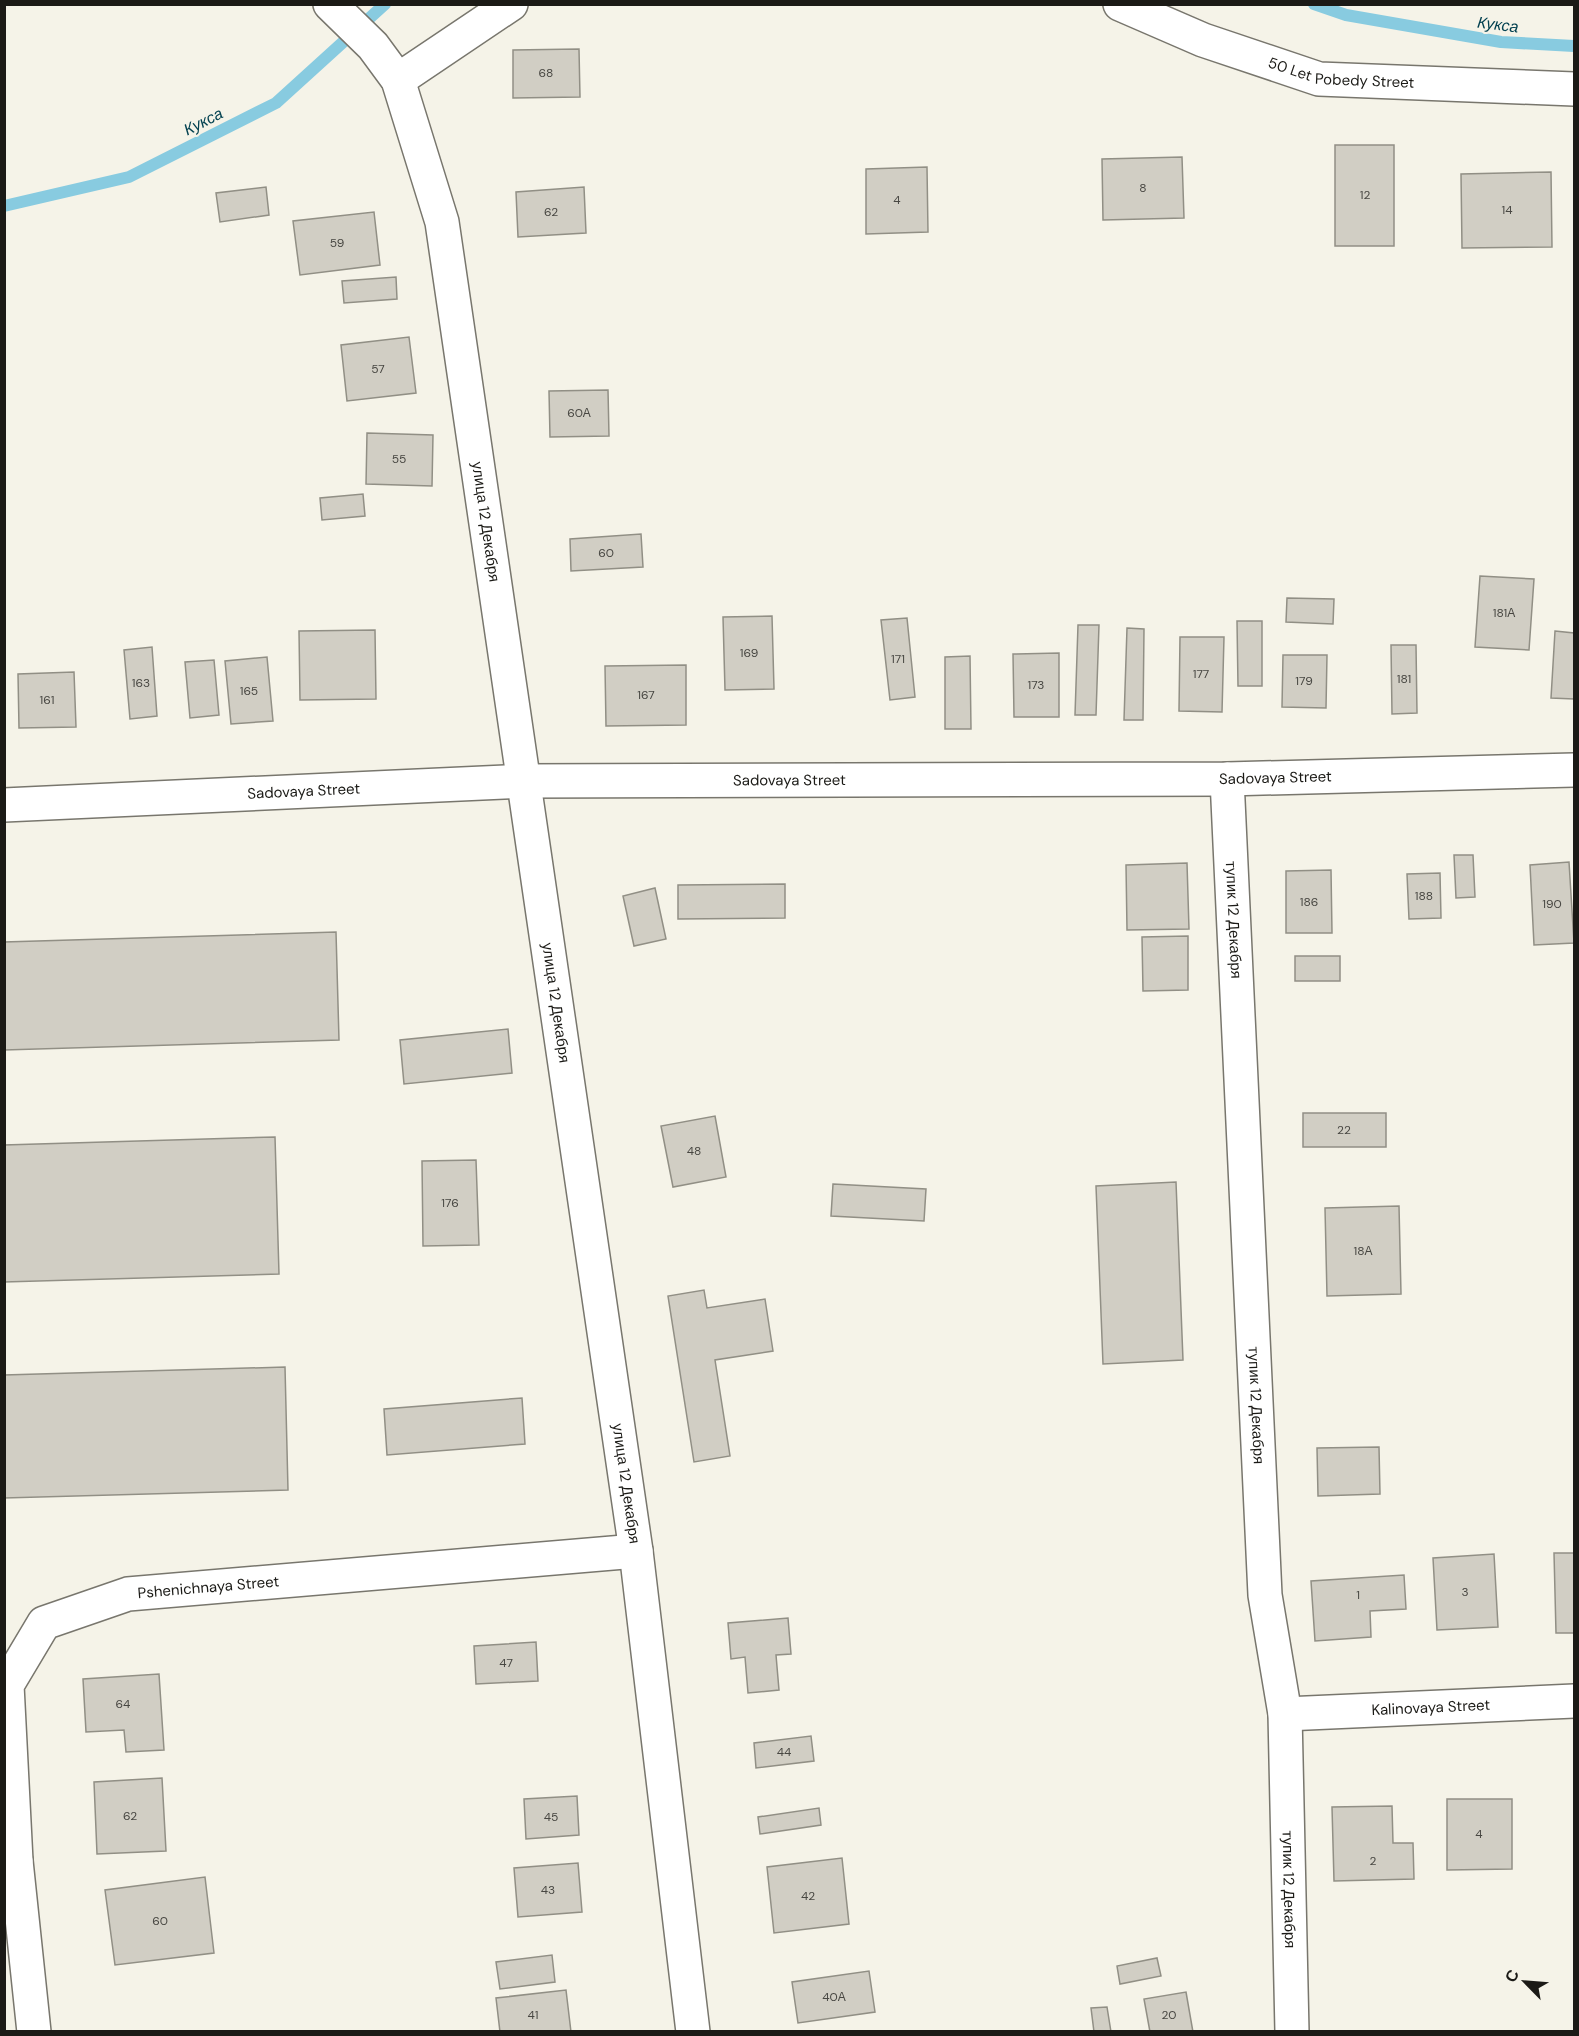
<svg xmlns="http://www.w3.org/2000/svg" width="1579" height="2036" font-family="'DM Sans',sans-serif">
	<rect width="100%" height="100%" fill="#f5f3e8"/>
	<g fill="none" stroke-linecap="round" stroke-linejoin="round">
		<!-- stream -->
		<path stroke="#88cbe0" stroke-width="12" d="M 1314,4 L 1346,15 L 1501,42 L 1574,46
			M 4,206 L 129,177 L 276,103 L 385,4"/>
	</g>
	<!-- building -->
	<path fill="#d1cec4" stroke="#918f85" stroke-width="1.5" d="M 579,49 L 580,97 L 513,98 L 513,50 Z
		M 1335,145 L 1394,145 L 1394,246 L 1335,246 Z
		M 1182,157 L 1184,218 L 1103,220 L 1102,159 Z
		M 927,167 L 928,232 L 866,234 L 866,169 Z
		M 1551,172 L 1552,247 L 1462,248 L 1461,174 Z
		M 266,187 L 269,215 L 220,222 L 216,193 Z
		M 584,187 L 586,233 L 518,237 L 516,192 Z
		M 374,212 L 380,265 L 300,275 L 293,221 Z
		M 396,277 L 397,299 L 344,303 L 342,281 Z
		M 409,337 L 416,393 L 347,401 L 341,345 Z
		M 608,390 L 609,436 L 550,437 L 549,391 Z
		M 367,433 L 433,435 L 432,486 L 366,484 Z
		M 363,494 L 365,516 L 322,520 L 320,498 Z
		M 641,534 L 643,567 L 571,571 L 570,539 Z
		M 1480,576 L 1534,579 L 1529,650 L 1475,647 Z
		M 1287,598 L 1334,599 L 1333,624 L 1286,622 Z
		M 772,616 L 774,689 L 725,690 L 723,617 Z
		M 907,618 L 915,697 L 890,700 L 881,620 Z
		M 1237,621 L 1262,621 L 1262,686 L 1238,686 Z
		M 1078,625 L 1099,625 L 1096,715 L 1075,715 Z
		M 1127,628 L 1144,629 L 1143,720 L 1124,720 Z
		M 375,630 L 376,699 L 300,700 L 299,631 Z
		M 1555,631 L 1574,633 L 1574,699 L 1551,698 Z
		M 1180,637 L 1224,637 L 1222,712 L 1179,711 Z
		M 1391,645 L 1416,645 L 1417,713 L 1392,714 Z
		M 152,647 L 157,716 L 130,719 L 124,650 Z
		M 1059,653 L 1059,717 L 1014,717 L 1013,654 Z
		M 1283,655 L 1327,655 L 1326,708 L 1282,707 Z
		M 970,656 L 971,729 L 945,729 L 945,657 Z
		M 267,657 L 273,721 L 231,724 L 225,661 Z
		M 214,660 L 219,715 L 190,718 L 185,662 Z
		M 686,665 L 686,725 L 606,726 L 605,666 Z
		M 74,672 L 76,727 L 19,728 L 18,674 Z
		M 1454,855 L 1473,855 L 1475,897 L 1456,898 Z
		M 1569,862 L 1574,943 L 1534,945 L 1530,865 Z
		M 1187,863 L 1189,929 L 1127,930 L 1126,865 Z
		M 1331,870 L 1332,933 L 1286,933 L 1286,871 Z
		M 1440,873 L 1441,918 L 1409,919 L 1407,874 Z
		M 785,884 L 785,918 L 678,919 L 678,885 Z
		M 655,888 L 666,939 L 634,946 L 623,896 Z
		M 336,932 L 339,1040 L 4,1050 L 4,942 Z
		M 1188,936 L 1188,990 L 1143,991 L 1142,937 Z
		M 1295,956 L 1340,956 L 1340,981 L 1295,981 Z
		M 508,1029 L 512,1073 L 404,1084 L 400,1040 Z
		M 1303,1113 L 1386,1113 L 1386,1147 L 1303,1147 Z
		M 715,1116 L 726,1177 L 673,1187 L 661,1126 Z
		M 275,1137 L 279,1274 L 4,1282 L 4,1145 Z
		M 476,1160 L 479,1245 L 423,1246 L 422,1161 Z
		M 1176,1182 L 1183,1360 L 1103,1364 L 1096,1186 Z
		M 833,1184 L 926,1189 L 924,1221 L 831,1216 Z
		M 1399,1206 L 1401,1294 L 1327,1296 L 1325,1208 Z
		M 704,1290 L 707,1308 L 765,1299 L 773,1351 L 715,1360 L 730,1456 L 694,1462 L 668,1296 Z
		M 285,1367 L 288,1490 L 4,1498 L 4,1375 Z
		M 522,1398 L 525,1444 L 387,1455 L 384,1409 Z
		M 1379,1447 L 1380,1494 L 1318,1496 L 1317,1448 Z
		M 1554,1553 L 1574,1553 L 1574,1633 L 1556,1633 Z
		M 1494,1554 L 1498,1627 L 1437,1630 L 1433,1558 Z
		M 1404,1575 L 1406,1609 L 1370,1611 L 1371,1637 L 1315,1641 L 1311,1581 Z
		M 788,1618 L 791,1654 L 776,1655 L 779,1690 L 748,1693 L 745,1657 L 731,1659 L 728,1623 Z
		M 536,1642 L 538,1681 L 476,1684 L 474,1646 Z
		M 159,1674 L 164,1750 L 126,1752 L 124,1730 L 86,1732 L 83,1679 Z
		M 811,1736 L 814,1761 L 756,1768 L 754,1743 Z
		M 162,1778 L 166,1851 L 97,1854 L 94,1782 Z
		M 577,1796 L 579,1835 L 526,1839 L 524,1799 Z
		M 1447,1799 L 1512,1799 L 1512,1869 L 1447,1870 Z
		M 1392,1806 L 1393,1843 L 1413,1843 L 1414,1879 L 1334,1881 L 1332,1807 Z
		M 819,1808 L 821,1825 L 760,1834 L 758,1817 Z
		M 842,1858 L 849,1924 L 774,1933 L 767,1867 Z
		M 578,1863 L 582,1912 L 518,1917 L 514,1868 Z
		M 205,1877 L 214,1953 L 115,1965 L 105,1890 Z
		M 552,1955 L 555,1982 L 500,1989 L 496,1962 Z
		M 1157,1958 L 1161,1976 L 1120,1984 L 1117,1966 Z
		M 869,1971 L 875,2012 L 798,2023 L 792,1982 Z
		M 566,1990 L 571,2032 L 500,2032 L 496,1998 Z
		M 1186,1992 L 1193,2032 L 1150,2032 L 1144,1999 Z
		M 1107,2007 L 1111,2032 L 1094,2032 L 1091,2008 Z"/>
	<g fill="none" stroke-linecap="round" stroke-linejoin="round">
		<defs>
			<g id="minor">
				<path id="s1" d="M 330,4 L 373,46 L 398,80 L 442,222 L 636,1551 L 693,2032"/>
				<path id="s2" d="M 1120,4 L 1203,40 L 1319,79 L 1574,89"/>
				<path d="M 398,80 L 511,4"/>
				<path id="s3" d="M 1227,779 L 1265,1595 L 1285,1714 L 1292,2032"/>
				<path id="s4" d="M 4,805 L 524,781 L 1227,779 L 1574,770"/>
				<path id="s5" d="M 1285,1714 L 1574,1701"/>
				<path id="s6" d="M 4,1861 L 16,1861 L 7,1685 L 44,1623 L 128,1594 L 636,1551"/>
				<path d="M 16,1861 L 34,2032"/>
			</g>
		</defs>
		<!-- minor casing -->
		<use href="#minor" stroke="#78766d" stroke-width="36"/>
		<!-- minor -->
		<use href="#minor" stroke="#fff" stroke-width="33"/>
	</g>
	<g text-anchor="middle" stroke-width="4.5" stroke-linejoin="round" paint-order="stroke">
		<!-- number labels -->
		<g font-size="12" fill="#484742">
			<text x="546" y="77">68</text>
			<text x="1143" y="192">8</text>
			<text x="1365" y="199">12</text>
			<text x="897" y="204">4</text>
			<text x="1507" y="214">14</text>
			<text x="551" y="216">62</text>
			<text x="337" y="247">59</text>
			<text x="378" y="373">57</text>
			<text x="579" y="417">60А</text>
			<text x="399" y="463">55</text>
			<text x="606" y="557">60</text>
			<text x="1504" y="617">181А</text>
			<text x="749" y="657">169</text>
			<text x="898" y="663">171</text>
			<text x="1201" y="678">177</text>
			<text x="1404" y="683">181</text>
			<text x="1304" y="685">179</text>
			<text x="141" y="687">163</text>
			<text x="1036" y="689">173</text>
			<text x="249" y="695">165</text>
			<text x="646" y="699">167</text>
			<text x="47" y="704">161</text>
			<text x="1424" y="900">188</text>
			<text x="1309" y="906">186</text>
			<text x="1552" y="908">190</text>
			<text x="1344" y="1134">22</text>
			<text x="694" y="1155">48</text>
			<text x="450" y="1207">176</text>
			<text x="1363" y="1255">18А</text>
			<text x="1465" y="1596">3</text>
			<text x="1358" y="1599">1</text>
			<text x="506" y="1667">47</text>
			<text x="123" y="1708">64</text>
			<text x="784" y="1756">44</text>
			<text x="130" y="1820">62</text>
			<text x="551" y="1821">45</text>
			<text x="1479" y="1838">4</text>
			<text x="1373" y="1865">2</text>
			<text x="548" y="1894">43</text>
			<text x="808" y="1900">42</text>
			<text x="160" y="1925">60</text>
			<text x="834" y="2001">40А</text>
			<text x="533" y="2019">41</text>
			<text x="1169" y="2019">20</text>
		</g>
		<!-- street labels -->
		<g font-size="15" fill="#1b1a16" stroke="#f5f3e8">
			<text dy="5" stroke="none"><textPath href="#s2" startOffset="234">50 Let Pobedy Street</textPath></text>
			<text dy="5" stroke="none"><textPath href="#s1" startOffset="554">улица 12 Декабря</textPath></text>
			<text dy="5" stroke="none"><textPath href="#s4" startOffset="1272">Sadovaya Street</textPath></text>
			<text dy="5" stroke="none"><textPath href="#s4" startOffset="786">Sadovaya Street</textPath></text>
			<text dy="5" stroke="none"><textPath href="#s4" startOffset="300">Sadovaya Street</textPath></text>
			<text dy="5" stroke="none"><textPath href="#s3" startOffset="141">тупик 12 Декабря</textPath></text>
			<text dy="5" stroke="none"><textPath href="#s1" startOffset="1040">улица 12 Декабря</textPath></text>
			<text dy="5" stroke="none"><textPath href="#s3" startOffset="627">тупик 12 Декабря</textPath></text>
			<text dy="5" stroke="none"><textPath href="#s1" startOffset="1526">улица 12 Декабря</textPath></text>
			<text dy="5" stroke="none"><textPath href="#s6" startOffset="430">Pshenichnaya Street</textPath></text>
			<text dy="5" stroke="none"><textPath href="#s5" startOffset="146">Kalinovaya Street</textPath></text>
			<text dy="5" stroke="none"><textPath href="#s3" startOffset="1113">тупик 12 Декабря</textPath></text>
		</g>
		<!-- water labels -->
		<g font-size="16" font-style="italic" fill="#044251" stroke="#f5f3e8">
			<text transform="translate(1498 24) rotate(7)" y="6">Кукса</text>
			<text transform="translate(203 121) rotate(-27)" y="6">Кукса</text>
		</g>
	</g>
	<!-- border -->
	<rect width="1579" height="2036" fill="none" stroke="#1b1a16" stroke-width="12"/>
	<!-- north arrow -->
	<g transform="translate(1525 1982) rotate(295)" stroke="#f5f3e8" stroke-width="4.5" paint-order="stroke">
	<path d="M0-4.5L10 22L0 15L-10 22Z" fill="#1b1a16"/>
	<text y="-9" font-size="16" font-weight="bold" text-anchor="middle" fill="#1b1a16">С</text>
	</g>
</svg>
